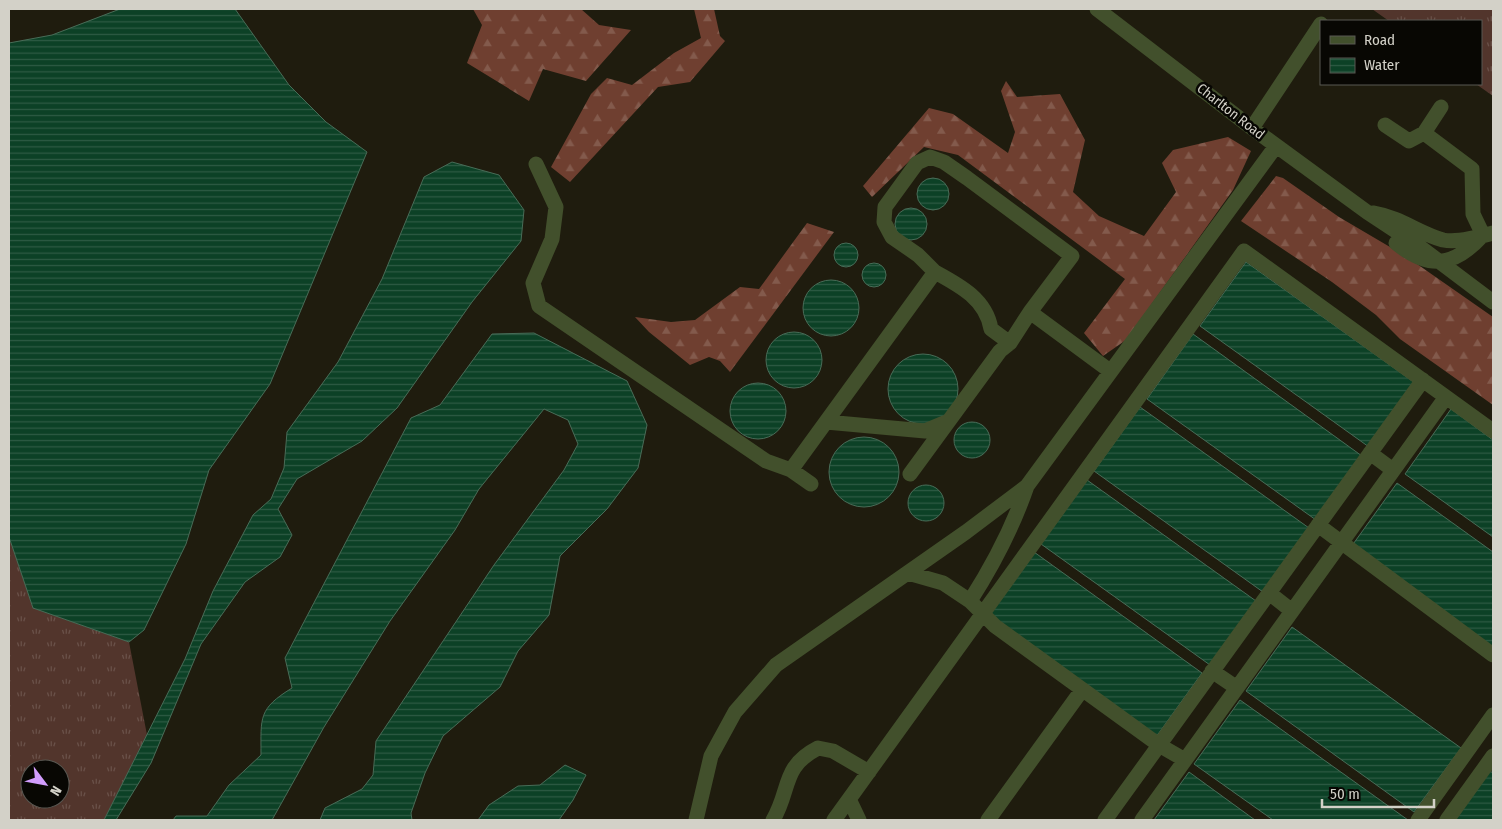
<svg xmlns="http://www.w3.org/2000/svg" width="1502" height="829" font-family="'Fira Sans Condensed',sans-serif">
	<defs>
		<pattern id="grass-tufts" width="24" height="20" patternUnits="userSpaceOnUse" patternTransform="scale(1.25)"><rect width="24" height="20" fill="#52352c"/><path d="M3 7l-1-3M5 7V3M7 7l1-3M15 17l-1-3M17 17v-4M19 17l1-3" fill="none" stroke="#6a5149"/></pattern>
		<pattern id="forest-firs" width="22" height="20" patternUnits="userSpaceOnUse" patternTransform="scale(1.25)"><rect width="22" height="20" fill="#6f3f30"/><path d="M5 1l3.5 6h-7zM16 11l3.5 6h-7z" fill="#835a4c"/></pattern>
		<pattern id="water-rules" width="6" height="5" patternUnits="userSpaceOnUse" patternTransform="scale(1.25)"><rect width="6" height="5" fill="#0c4126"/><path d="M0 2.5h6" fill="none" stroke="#2e5b44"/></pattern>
	</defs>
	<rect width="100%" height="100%" fill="#1f1c0e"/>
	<!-- grass -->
	<path fill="url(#grass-tufts)" fill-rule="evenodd" d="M 1372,9 L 1493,9 L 1493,96 L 1476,84 L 1481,84 L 1481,21 L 1389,21 Z
		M 9,537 L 33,608 L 129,642 L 147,735 L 104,820 L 9,820 ZM 30,769 L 60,769 L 60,799 L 30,799 Z"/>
	<!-- forest -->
	<path fill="url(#forest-firs)" d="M 473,9 L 581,9 L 599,25 L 631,30 L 586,81 L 543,69 L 529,101 L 467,63 L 482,25 Z
		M 694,9 L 714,9 L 720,36 L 725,41 L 690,82 L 658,87 L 570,182 L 551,167 L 591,94 L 607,78 L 632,85 L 674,53 L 701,38 Z
		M 1006,81 L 1017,97 L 1060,94 L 1085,140 L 1073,192 L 1099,216 L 1144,236 L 1176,192 L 1162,163 L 1173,150 L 1228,137 L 1251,151 L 1233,190 L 1126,340 L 1103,356 L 1084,333 L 1125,279 L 958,155 L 924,147 L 872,197 L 863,186 L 929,108 L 953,114 L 1008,153 L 1015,132 L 1001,91 Z
		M 1276,176 L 1283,178 L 1339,217 L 1407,257 L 1493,317 L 1493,405 L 1400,339 L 1376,315 L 1332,282 L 1241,221 Z
		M 807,223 L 834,232 L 730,372 L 720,361 L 709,357 L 690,365 L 649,332 L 635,317 L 671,322 L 695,320 L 740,287 L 759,289 Z"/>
	<!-- water -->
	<path fill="url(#water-rules)" stroke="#486c57" d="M 120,9 L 235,9 L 289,85 L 326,122 L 367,152 L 270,384 L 209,470 L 186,544 L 144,630 L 129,642 L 33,608 L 9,537 L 9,43 L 52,35 Z
		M 452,162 L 499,175 L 524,210 L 521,241 L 472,302 L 397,408 L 362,441 L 297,479 L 278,509 L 292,535 L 280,557 L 245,582 L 201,644 L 151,763 L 116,820 L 104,820 L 185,659 L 213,591 L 253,515 L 271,499 L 284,468 L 287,432 L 338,362 L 382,279 L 424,177 Z
		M917 194a16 16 0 1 1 32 0a16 16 0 1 1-32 0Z
		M895 224a16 16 0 1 1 32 0a16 16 0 1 1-32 0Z
		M834 255a12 12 0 1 1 24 0a12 12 0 1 1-24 0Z
		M 1246,262 L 1415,383 L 1369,447 L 1200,326 Z
		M862 275a12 12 0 1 1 24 0a12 12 0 1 1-24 0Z
		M803 308a28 28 0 1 1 56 0a28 28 0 1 1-56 0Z
		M766 360a28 28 0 1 1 56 0a28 28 0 1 1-56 0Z
		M 534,333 L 627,381 L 647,425 L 638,468 L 607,509 L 560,556 L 549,615 L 518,651 L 500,687 L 443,736 L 425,773 L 411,813 L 412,820 L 320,820 L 325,808 L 362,789 L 373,775 L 376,741 L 494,565 L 564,470 L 578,444 L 568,420 L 544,409 L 479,489 L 455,530 L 390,621 L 324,727 L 272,820 L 173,820 L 176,816 L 207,816 L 229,785 L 261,755 C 261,717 258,709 292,688 L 285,658 L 411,418 L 440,405 L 492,334 Z
		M 1193,334 L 1362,456 L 1316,520 L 1147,399 Z
		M888 389a35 35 0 1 1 70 0a35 35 0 1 1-70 0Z
		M730 411a28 28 0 1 1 56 0a28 28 0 1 1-56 0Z
		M 1140,407 L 1309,528 L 1263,592 L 1094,471 Z
		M 1451,409 L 1493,440 L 1493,537 L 1405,474 Z
		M954 440a18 18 0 1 1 36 0a18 18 0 1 1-36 0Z
		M829 472a35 35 0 1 1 70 0a35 35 0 1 1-70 0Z
		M 1087,480 L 1256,601 L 1210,665 L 1041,544 Z
		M 1397,483 L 1493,552 L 1493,649 L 1351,547 Z
		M908 503a18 18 0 1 1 36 0a18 18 0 1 1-36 0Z
		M 1034,552 L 1202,673 L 1156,737 L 987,616 Z
		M 1292,627 L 1461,748 L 1414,812 L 1246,691 Z
		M 1240,700 L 1408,820 L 1273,820 L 1194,764 Z
		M 565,765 L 586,775 L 573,800 L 559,820 L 478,820 L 489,805 L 518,786 L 540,785 Z
		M 1490,771 L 1493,773 L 1493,820 L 1455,820 Z
		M 1189,772 L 1255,820 L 1154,820 Z"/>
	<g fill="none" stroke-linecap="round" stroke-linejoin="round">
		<!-- minor -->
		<path stroke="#42502c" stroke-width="15" d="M 1097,9 L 1252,128 L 1367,212 L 1420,247 L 1493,302
			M 1385,125 L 1409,141 L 1424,133 L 1472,169 L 1473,214 L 1483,235
			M 1252,128 L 1321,24
			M 1424,133 L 1441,107
			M 536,164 L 556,207 L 552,239 L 533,283 L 539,306 L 766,461 L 791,470 L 935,272 C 959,285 986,299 991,329 L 1010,343 L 1030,312
			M 1373,213 C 1402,218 1418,233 1443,240 C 1458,243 1479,237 1493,233
			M 1396,243 C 1429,270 1454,267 1483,235
			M 935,272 L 918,255 L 892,237 L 884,222 L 885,207 L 917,163 L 930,157 L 944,162 L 967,178 L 1072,256 L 1030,312 L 1110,371
			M 826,422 L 925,431 L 949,421
			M 1370,453 L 1393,470
			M 791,470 L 811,484
			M 910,474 L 1000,351 L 1010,343
			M 1318,525 L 1493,655
			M 908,573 L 943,583 L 970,601 L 995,626 L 1159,745 L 1185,760
			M 1269,593 L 1292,611
			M 970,601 C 993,565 1013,527 1027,486
			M 1212,671 L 1237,688
			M 849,799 L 859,820
			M 696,820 L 711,756 L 735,712 L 776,665 L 966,532 L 1027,486 L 1276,146
			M 773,820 C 791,790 781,767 818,748 L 833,751 L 869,772
			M 834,820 L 1244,251 L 1493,431
			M 988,820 L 1082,690
			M 1105,820 L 1423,380
			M 1142,820 L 1446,397
			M 1418,820 L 1493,715
			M 1447,820 L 1493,756"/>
	</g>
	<g text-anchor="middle" stroke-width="5" stroke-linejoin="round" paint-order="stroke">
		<!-- street labels -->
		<g font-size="14" fill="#d3d1c8" stroke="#080703">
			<text transform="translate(1231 111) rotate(38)" y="5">Charlton Road</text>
		</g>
	</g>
	<!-- border -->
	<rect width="1502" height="829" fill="none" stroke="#d3d1c8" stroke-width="20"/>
	<!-- legend -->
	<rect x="1320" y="20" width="162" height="65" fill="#080703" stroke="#595852"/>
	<rect x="1330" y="36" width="25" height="8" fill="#42502c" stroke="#595852"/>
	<text x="1364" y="45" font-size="15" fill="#d3d1c8">Road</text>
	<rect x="1330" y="58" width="25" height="15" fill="url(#water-rules)" stroke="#595852"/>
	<text x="1364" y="70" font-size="15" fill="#d3d1c8">Water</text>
	<!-- north arrow -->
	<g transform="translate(45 784) rotate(122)"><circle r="24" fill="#080703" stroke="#595852"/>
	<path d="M0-4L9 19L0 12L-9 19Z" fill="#d29dfd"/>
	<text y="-8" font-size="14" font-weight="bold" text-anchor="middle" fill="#d3d1c8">N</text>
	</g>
	<!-- scale -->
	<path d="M1322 799v8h112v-8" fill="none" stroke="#d3d1c8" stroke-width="2.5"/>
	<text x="1330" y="799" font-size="15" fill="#d3d1c8" stroke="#080703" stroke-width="4" paint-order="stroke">50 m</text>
</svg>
